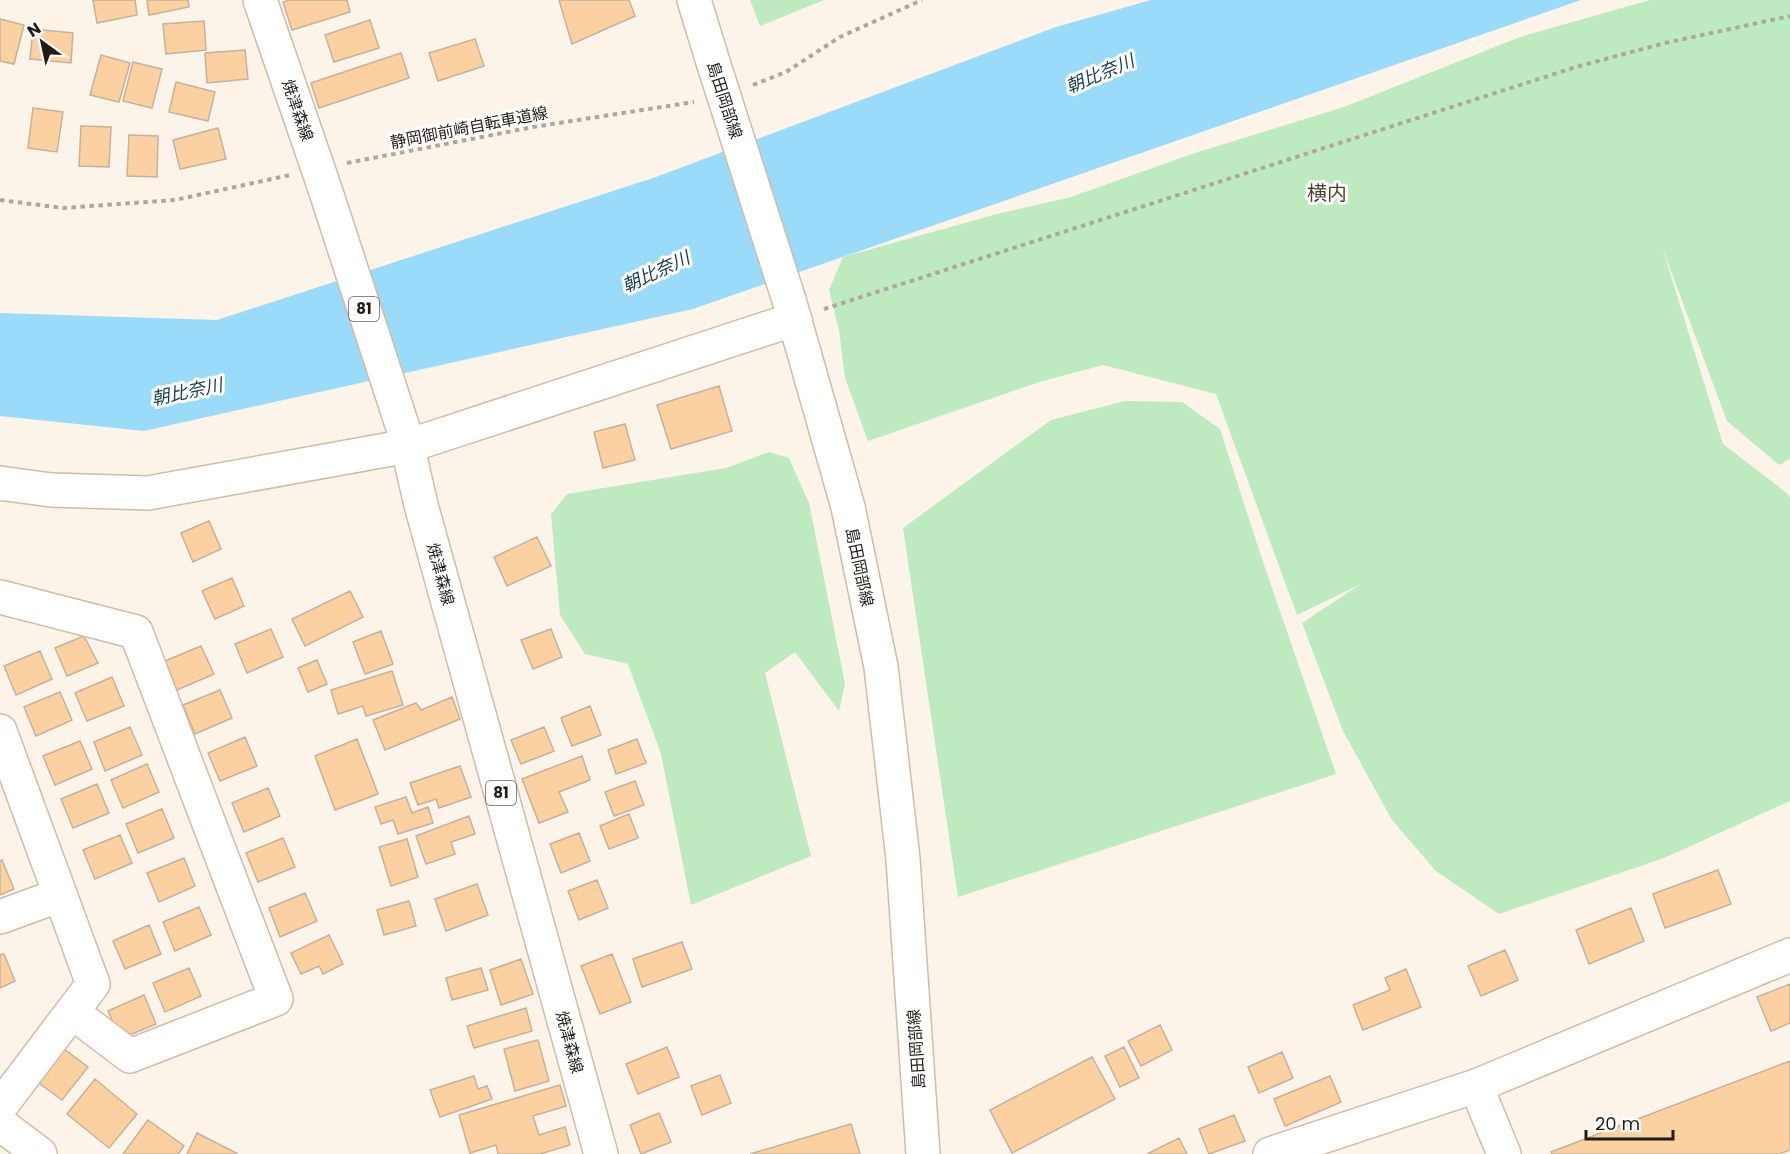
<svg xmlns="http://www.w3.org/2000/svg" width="1790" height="1154" font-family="Poppins,'Noto Sans JP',sans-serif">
	<rect width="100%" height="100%" fill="#fcf3e9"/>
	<!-- green -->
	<path fill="#beeabf" d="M 750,0 L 824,0 L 760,26 Z
		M 1650,0 L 1790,0 L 1790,459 L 1779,465 L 1727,421 L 1662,247 L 1723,444 L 1788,494 L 1790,500 L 1790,801 L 1664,858 L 1499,914 L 1436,871 L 1392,820 L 1343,731 L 1302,623 L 1361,584 L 1297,615 L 1216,394 L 1103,365 L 1039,382 L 868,441 L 845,378 L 839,330 L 829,290 L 843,257 L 997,214 L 1071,197 L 1195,153 L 1344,107 L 1520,37 Z
		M 1125,401 L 1182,402 L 1220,429 L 1260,553 L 1336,774 L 958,897 L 903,528 L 1051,420 Z
		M 769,452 L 789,458 L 809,503 L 845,684 L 839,711 L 795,652 L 765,673 L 811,856 L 691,905 L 661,754 L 628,664 L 585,654 L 560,615 L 551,514 L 567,494 L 726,468 Z"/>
	<!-- water -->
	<path fill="#9adbfa" d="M 1151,0 L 1581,0 L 693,309 L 144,431 L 0,416 L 0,313 L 217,320 L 656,177 L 1056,27 Z"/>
	<!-- building -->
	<path fill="#fcd1a2" stroke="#c6b19a" stroke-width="1.5" d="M 93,0 L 135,0 L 137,15 L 97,23 Z
		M 147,0 L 188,0 L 189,7 L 149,15 Z
		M 289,0 L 347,0 L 350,12 L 292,30 L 283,2 Z
		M 559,0 L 629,0 L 635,16 L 572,44 Z
		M 0,19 L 24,25 L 14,64 L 0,61 Z
		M 370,20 L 379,48 L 334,62 L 325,35 Z
		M 204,21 L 206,50 L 166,54 L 163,24 Z
		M 33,29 L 73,33 L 71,63 L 30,59 Z
		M 475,39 L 484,66 L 438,81 L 429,53 Z
		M 245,50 L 248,79 L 207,83 L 205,53 Z
		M 401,53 L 409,78 L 319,108 L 311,83 Z
		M 101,55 L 130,63 L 119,102 L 90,95 Z
		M 133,62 L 162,69 L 152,108 L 123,101 Z
		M 176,82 L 215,92 L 208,121 L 169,112 Z
		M 33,108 L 63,112 L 57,152 L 28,148 Z
		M 81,126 L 111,127 L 109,167 L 79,166 Z
		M 218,128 L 226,159 L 180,169 L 173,140 Z
		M 129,135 L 158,136 L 157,177 L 127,176 Z
		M 719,386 L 732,431 L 671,449 L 657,405 Z
		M 625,424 L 635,460 L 603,468 L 594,432 Z
		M 209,521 L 221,549 L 193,562 L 181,533 Z
		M 537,537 L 551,566 L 507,586 L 494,557 Z
		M 232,578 L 244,606 L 215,619 L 202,591 Z
		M 350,591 L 363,617 L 305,646 L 292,619 Z
		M 271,629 L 283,657 L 247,673 L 235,644 Z
		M 551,629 L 562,657 L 533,669 L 521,640 Z
		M 381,631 L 393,664 L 365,674 L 353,642 Z
		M 84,636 L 98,663 L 67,676 L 55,648 Z
		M 201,646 L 214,674 L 177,690 L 165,661 Z
		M 40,651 L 52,679 L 16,695 L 4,666 Z
		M 317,660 L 327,684 L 308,692 L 298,668 Z
		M 392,671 L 403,705 L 366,716 L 363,706 L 338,714 L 331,690 Z
		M 112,677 L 124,706 L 87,721 L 75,693 Z
		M 220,690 L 232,718 L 195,734 L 183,705 Z
		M 60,692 L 72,720 L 36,736 L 24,707 Z
		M 452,697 L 460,719 L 385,750 L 373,720 L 416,703 L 421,710 Z
		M 590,706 L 601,735 L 572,746 L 561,718 Z
		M 130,727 L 142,755 L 105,771 L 94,742 Z
		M 544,727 L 554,751 L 521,764 L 511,740 Z
		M 245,737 L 257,766 L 220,781 L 208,753 Z
		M 357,739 L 378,794 L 335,810 L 315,756 Z
		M 637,739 L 646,763 L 616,774 L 608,750 Z
		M 80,741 L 92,769 L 55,785 L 43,756 Z
		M 582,756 L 590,780 L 559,792 L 568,812 L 539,823 L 522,779 Z
		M 147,764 L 159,792 L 123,808 L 111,780 Z
		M 460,766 L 471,797 L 439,808 L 436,799 L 418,805 L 410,783 Z
		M 635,781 L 644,805 L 614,816 L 605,792 Z
		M 97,784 L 109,813 L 73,828 L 61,799 Z
		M 268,788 L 280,816 L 244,832 L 232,803 Z
		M 406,797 L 412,813 L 428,807 L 433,823 L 398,834 L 393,820 L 381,824 L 375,807 Z
		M 162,809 L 174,838 L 138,853 L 126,824 Z
		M 629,814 L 638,838 L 609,849 L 600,826 Z
		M 469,816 L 475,834 L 451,842 L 455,854 L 426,864 L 416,836 Z
		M 579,833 L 590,861 L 561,873 L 550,844 Z
		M 120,835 L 132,863 L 95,879 L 83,850 Z
		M 283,838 L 295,867 L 258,882 L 246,853 Z
		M 407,839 L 418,877 L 391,886 L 379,847 Z
		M 184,858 L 195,886 L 159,902 L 147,873 Z
		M 2,860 L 14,889 L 0,895 L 0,861 Z
		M 1718,870 L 1731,904 L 1665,928 L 1653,894 Z
		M 597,880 L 608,908 L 579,920 L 568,891 Z
		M 477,884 L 488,915 L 446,931 L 435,899 Z
		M 305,893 L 317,921 L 280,937 L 269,908 Z
		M 409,901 L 416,926 L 384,935 L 377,910 Z
		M 199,907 L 211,935 L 175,951 L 163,922 Z
		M 1631,908 L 1644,941 L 1589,964 L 1576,930 Z
		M 149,925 L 161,954 L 125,969 L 113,941 Z
		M 329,935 L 343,964 L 323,974 L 319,966 L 301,974 L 291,953 Z
		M 682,942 L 692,969 L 642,987 L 633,959 Z
		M 1505,950 L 1518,980 L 1481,996 L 1468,966 Z
		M 4,954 L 15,981 L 0,988 L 0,955 Z
		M 612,954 L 631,1002 L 600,1014 L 581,966 Z
		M 521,959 L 533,994 L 501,1005 L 490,970 Z
		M 189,968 L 201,996 L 165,1012 L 153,983 Z
		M 481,968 L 488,990 L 452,1000 L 446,978 Z
		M 1406,969 L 1421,1007 L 1363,1030 L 1353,1005 L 1390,990 L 1385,978 Z
		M 1790,984 L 1790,1023 L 1771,1031 L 1757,997 Z
		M 144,995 L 156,1024 L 120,1039 L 108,1011 Z
		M 526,1008 L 532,1031 L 474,1048 L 467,1026 Z
		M 1160,1025 L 1172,1050 L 1141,1066 L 1128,1041 Z
		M 538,1040 L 549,1081 L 515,1091 L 504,1049 Z
		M 667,1047 L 679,1077 L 638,1094 L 626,1064 Z
		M 1124,1047 L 1139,1078 L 1120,1087 L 1105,1056 Z
		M 64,1049 L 88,1067 L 62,1100 L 39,1083 Z
		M 1282,1052 L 1293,1078 L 1259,1093 L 1248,1067 Z
		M 1092,1057 L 1115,1099 L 1012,1153 L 990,1110 Z
		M 1790,1061 L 1790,1150 L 1779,1154 L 1552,1154 L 1551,1152 Z
		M 720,1075 L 731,1103 L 702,1115 L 691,1086 Z
		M 474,1076 L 478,1089 L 487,1086 L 492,1099 L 440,1117 L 430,1090 Z
		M 1330,1076 L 1341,1102 L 1285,1126 L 1274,1099 Z
		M 95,1079 L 137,1114 L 109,1148 L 67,1114 Z
		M 560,1085 L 566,1106 L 533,1116 L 539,1135 L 565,1127 L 570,1145 L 540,1154 L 498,1154 L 496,1145 L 470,1153 L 459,1115 Z
		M 659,1113 L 671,1142 L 641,1154 L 630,1125 Z
		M 1234,1115 L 1245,1141 L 1209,1154 L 1199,1129 Z
		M 148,1120 L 184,1146 L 178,1154 L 123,1154 Z
		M 851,1124 L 860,1154 L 750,1154 Z
		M 197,1133 L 238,1154 L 187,1154 Z
		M 1179,1138 L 1187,1154 L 1147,1154 Z"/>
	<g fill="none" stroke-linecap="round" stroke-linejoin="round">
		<defs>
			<path id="minor" d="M 0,483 L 51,490 L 148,493 L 408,446 L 795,319
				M 0,597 L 136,632 L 276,999 L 130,1056 L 72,1012
				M 0,731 L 93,984 L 0,1107
				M 0,917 L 60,895
				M 1476,1086 L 1504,1154
				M 0,1124 L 40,1154
				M 1270,1154 L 1476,1086 L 1790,955"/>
			<path id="major" d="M 260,0 L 324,186 L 404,431 L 421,505 L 601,1154
				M 694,0 L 713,62
				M 789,300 L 848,507 L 881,667 L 903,859 L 923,1154"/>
		</defs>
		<!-- minor casing -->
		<use href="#minor" stroke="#d1bca5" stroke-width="36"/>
		<!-- major casing -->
		<use href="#major" stroke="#d1bca5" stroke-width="36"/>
		<!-- path -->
		<path stroke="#afa79d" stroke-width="4" stroke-dasharray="4.5 4.5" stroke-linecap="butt" d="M 753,85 L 786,72 L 840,37 L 922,0
			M 347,163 L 533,127 L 694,102
			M 0,200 L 63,208 L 175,200 L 290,175
			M 824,309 L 1576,67 L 1665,43 L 1790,16"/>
		<!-- minor -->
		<use href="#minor" stroke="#fff" stroke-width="33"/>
		<!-- major -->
		<use href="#major" stroke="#fff" stroke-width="33"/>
		<defs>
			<path id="major-bridge" d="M 713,62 L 789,300"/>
		</defs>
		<!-- major-bridge casing -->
		<use href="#major-bridge" stroke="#d1bca5" stroke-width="36" stroke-linecap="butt"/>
		<!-- major-bridge -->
		<use href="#major-bridge" stroke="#fff" stroke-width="33"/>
	</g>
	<g text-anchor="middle" stroke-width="6" stroke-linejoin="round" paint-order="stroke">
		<!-- shield labels -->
		<g fill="#fff" stroke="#66605a" stroke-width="1.5">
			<rect x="349" y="297" width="30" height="24" rx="4.5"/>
			<rect x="486" y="781" width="30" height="24" rx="4.5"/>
		</g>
		<g font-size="15" font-weight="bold" fill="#241c14">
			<text x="364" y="314">81</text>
			<text x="501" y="798">81</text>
		</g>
		<!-- street labels -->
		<g font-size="16" fill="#241c14" stroke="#fff">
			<text transform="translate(725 100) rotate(72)" y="6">島田岡部線</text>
			<text transform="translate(298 110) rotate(71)" y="6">焼津森線</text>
			<text transform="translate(469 127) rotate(-11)" y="6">静岡御前崎自転車道線</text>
			<text transform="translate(860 567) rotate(78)" y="6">島田岡部線</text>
			<text transform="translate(441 574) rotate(75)" y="6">焼津森線</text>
			<text transform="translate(570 1042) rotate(75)" y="6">焼津森線</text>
			<text transform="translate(916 1049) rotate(-94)" y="6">島田岡部線</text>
		</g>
		<!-- water labels -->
		<g font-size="18" font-style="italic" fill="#153c4c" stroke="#fff">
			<text transform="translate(1100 74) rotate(-23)" y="6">朝比奈川</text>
			<text transform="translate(656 272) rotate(-25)" y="6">朝比奈川</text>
			<text transform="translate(187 392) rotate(-12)" y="6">朝比奈川</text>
		</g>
		<!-- quarter labels -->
		<g font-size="20" fill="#52402c" stroke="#fff">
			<text x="1327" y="200">横内</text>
		</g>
	</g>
	<!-- north arrow -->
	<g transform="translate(42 42) rotate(327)" stroke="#ffffff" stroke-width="4.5" paint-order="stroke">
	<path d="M0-4.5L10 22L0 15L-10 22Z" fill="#241c14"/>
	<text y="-9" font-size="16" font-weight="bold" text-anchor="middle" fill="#241c14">N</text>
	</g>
	<!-- scale -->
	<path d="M1586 1130v9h87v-9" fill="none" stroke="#241c14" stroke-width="3"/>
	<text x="1595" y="1130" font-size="18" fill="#241c14" stroke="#ffffff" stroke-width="4.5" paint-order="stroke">20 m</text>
</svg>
